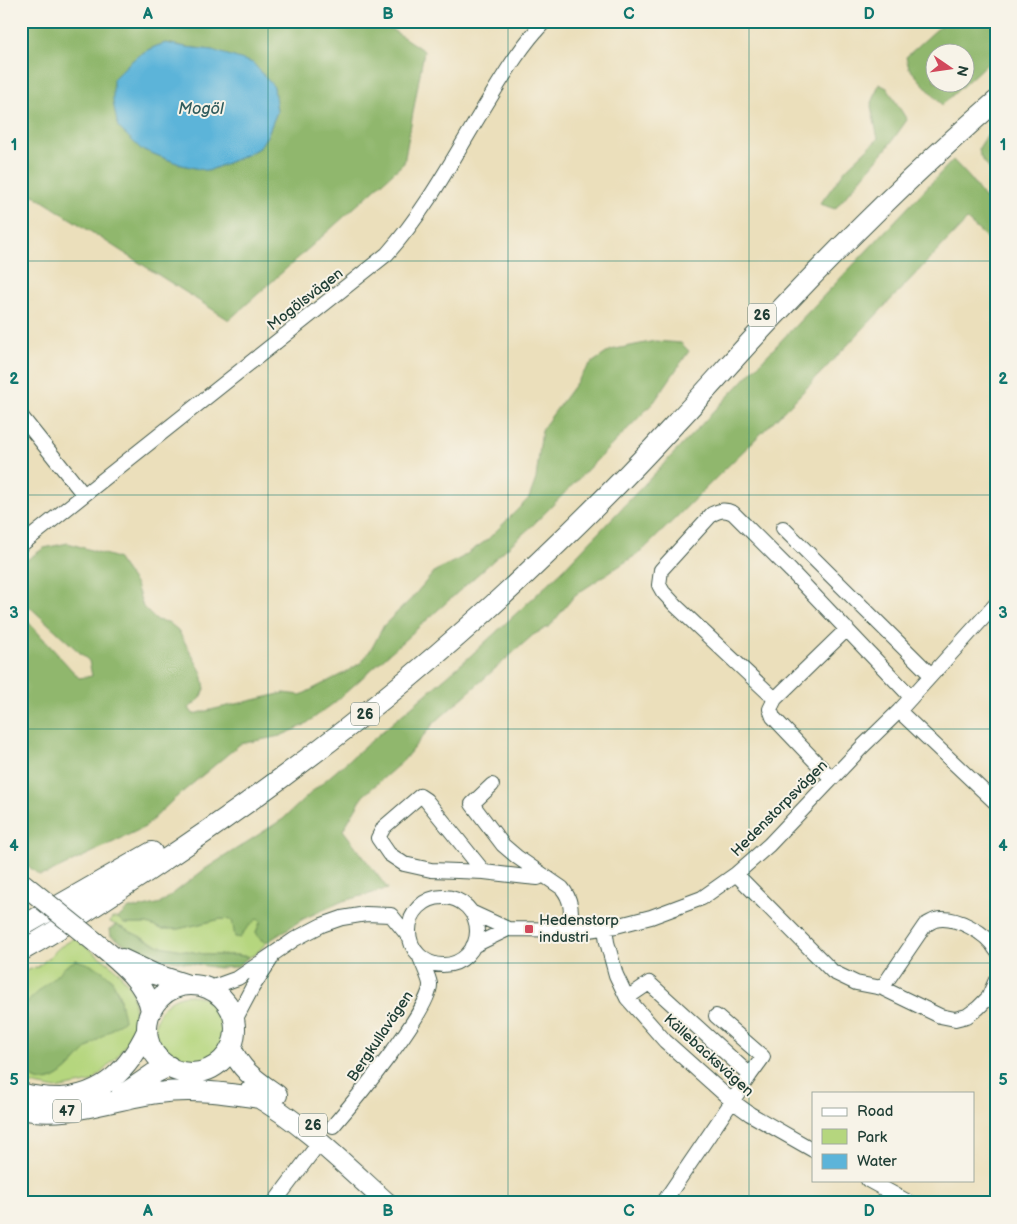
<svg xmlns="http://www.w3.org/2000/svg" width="1017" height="1224" font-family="'Balsamiq Sans',sans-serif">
	<rect width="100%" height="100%" fill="#f7f3e8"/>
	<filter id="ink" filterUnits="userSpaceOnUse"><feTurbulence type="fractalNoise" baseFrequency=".02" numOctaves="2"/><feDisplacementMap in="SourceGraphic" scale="10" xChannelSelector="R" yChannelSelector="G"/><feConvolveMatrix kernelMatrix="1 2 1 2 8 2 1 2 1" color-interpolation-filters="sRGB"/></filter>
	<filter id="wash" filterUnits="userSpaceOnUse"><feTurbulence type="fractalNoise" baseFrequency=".0096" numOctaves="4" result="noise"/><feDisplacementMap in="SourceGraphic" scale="20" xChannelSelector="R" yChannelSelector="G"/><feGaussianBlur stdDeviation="1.12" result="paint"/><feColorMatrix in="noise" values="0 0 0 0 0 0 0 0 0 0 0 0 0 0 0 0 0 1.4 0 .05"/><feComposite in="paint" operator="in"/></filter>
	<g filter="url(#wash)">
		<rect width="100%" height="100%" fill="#ebdfbb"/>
		<!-- green -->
		<path fill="#b5d67e" stroke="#6a8a59" d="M 112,918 L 118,918 L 124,924 L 147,924 L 162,929 L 178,929 L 221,919 L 233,920 L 235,936 L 257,919 L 261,920 L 256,932 L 259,938 L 266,943 L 256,954 L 249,957 L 236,955 L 209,955 L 160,946 L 110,922 Z
			M 75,938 L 117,970 L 132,990 L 136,1020 L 129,1040 L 116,1058 L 92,1082 L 56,1089 L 26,1083 L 21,1080 L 21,1068 C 27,1073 36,1082 44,1081 C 62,1080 75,1060 87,1049 C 98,1039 111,1030 123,1020 L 119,994 L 111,978 L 39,992 L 21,1008 L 21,976 L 28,970 L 38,967 L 60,947 Z
			M155 1030a35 35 0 1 1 70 0a35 35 0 1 1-70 0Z"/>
		<!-- forest -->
		<path fill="#90b76d" stroke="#587a50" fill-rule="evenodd" d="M 21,21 L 379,21 L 424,51 L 404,163 L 229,320 L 21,187 ZM 166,43 L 186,47 L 212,50 L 274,87 L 277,112 L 267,136 L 259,148 L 244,156 L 208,171 L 182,165 L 141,149 L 113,79 C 131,61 141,50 166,43 Z
			M 946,21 L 996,21 L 996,55 L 942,105 L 909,68 L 906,57 ZM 964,52 L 964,82 L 934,82 L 934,52 Z
			M 879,84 L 887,88 L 907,120 L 887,148 L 835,209 L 820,204 L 846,169 L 878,139 L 871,106 Z
			M 996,127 L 996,178 L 980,156 L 979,148 L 989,132 Z
			M 953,160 L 970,178 L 996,214 L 996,246 L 967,220 L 795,400 L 642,551 L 575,595 L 550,626 L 533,635 L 433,724 L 403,761 L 363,796 L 343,830 L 388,889 L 343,901 L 303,919 L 266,943 L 259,938 L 256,932 L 261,921 L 257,919 L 246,929 L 240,938 L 235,937 L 232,920 L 221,919 L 178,929 L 162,929 L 147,924 L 124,924 L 118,918 L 129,908 L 139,908 L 161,903 L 205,869 L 283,819 L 314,790 L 467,659 L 561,572 Z
			M 655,341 L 681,343 L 689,351 L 654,402 L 534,524 L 334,703 L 303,726 L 280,736 L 240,744 L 173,800 L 145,827 L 47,874 L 39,875 L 21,860 L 21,614 L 79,678 L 92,676 L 89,661 L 21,599 L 21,564 L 44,548 L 68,543 L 117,558 L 136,585 L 143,607 L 156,620 L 168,622 L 178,630 L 202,673 L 205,689 L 201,698 L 189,708 L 193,714 L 284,693 L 301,695 L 346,672 L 362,662 L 373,646 L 384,625 L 411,599 L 435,571 L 461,558 L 487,540 L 529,498 L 536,479 L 542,429 L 590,364 L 611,350 Z
			M 116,925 L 160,946 L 209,955 L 236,955 L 249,957 L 236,967 L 218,968 L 161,958 L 130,947 L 111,936 L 110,929 Z
			M 76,960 C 115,971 117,984 124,1020 C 111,1030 98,1039 87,1049 C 75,1060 62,1080 44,1081 C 36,1082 27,1074 21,1068 L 21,1008 L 66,966 Z"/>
		<!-- water -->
		<path fill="#5cb4d9" stroke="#3e7886" d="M 166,43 L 186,47 L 212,50 L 253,63 L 274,87 L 277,112 L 267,136 L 259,148 L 244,156 L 208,171 L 182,165 L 141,149 L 118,127 L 113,102 L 113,79 C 131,61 141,50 166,43 Z"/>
	</g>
	<g filter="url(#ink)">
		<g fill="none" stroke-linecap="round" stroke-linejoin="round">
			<defs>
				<path id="minor" d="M 21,416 L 84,495
					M 783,528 L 931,675
					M 21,545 L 387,254 C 429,207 457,151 490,98 C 507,70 522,45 545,21
					M 775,699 L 847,629
					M 899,711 L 996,803
					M 832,779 L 773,717 L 770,709 L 775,699 L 676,606 L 663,592 L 659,585 L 661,570 L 712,514 C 721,510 725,509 733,513 L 791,571 L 911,697
					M 492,785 L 472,804 L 503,845 L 517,857 L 562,888 C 573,901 571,914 571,931
					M 484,872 L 426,800 L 420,796 L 384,827 L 378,838 L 389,854 L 404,864 L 431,870 L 484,872 L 527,877 L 538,878 L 543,875
					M 736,874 L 833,972 L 856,983 L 882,988 L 940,1016 L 955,1019 L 967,1016 L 978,1008 L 988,998 L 996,980
					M409 931a34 34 0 1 1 68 0a34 34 0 1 1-68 0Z
					M 471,912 L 508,929 L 589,930 L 616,926 L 651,917 L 702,898 L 736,874 L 769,845 L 863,746 L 899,711 L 996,604
					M 605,928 L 607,942 L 616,975 L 627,998 L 665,1041 L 732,1101 L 750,1114 L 813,1150
					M 473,946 L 508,929
					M 210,988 L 238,978 L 295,939 L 322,925 L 342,918 L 366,914 L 391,915 L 409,937
					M 882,988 L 925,925 C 928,924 932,921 935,920 C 955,915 987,933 996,950
					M 627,998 L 649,983 L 750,1075 L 663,1203
					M 716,1016 L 763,1057 L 750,1075
					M 234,1022 L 252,988 L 271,959
					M 333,1126 C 351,1105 432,1008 430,984 C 429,977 422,963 419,955
					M 868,1180 L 910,1203
					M 274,1203 L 313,1151"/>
				<path id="highway" d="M 21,927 L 152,852
					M 95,942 C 116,959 147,982 151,1011
					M 21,951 C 65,927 106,898 148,871 C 289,778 424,673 546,555 C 590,513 633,470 674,425 C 710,387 744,347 780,310 C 849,237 920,167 996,101
					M 122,959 L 154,974 L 188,985
					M147 1029a44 44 0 1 1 88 0a44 44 0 1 1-88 0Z
					M 231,1047 C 241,1071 256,1080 277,1095
					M 249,1092 C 301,1121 343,1163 387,1203
					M 21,1093 C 33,1097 47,1098 60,1098 C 104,1095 129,1069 147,1031
					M 121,1096 L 153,1074 L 169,1066
					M 21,1109 C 67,1119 112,1099 157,1093 C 192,1088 226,1093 260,1098"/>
			</defs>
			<!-- minor casing -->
			<use href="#minor" stroke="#3e5548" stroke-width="16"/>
			<!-- highway casing -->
			<use href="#highway" stroke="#3e5548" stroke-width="22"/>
			<!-- minor -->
			<use href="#minor" stroke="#fff" stroke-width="14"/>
			<!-- highway -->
			<use href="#highway" stroke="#fff" stroke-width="20"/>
			<defs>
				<path id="highway-bridge" d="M 22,883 L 95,942"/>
			</defs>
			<!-- highway-bridge casing -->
			<use href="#highway-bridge" stroke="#3e5548" stroke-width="22" stroke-linecap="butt"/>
			<!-- highway-bridge -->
			<use href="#highway-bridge" stroke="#fff" stroke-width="20"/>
		</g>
	</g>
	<!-- grid -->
	<path fill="none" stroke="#0f766e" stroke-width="1" stroke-opacity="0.55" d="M 268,21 L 268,1203M 508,21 L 508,1203M 749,21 L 749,1203M 21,261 L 996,261M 21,495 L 996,495M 21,729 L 996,729M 21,963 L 996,963"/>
	<!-- markers -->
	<rect fill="#d1495b" stroke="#f7f3e8" stroke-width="2" x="524" y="924" width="10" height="10" rx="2.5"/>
	<g text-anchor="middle" stroke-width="4" stroke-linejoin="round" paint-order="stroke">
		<!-- shield labels -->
		<g fill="#f7f3e8" stroke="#60746a" stroke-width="1">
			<rect x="748" y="303.5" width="28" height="23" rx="4"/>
			<rect x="351" y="702.5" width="28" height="23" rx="4"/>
			<rect x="53" y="1099.5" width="28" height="23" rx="4"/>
			<rect x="299" y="1113.5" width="28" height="23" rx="4"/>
		</g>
		<g font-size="14" font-weight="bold" fill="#1f3d34">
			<text x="762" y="320">26</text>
			<text x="365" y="719">26</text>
			<text x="67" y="1116">47</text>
			<text x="313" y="1130">26</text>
		</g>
		<!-- street labels -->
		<g font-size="15" fill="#1f3d34" stroke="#f7f3e8">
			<text transform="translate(305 299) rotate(-38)" y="5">Mogölsvägen</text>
			<text transform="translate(779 808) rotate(-45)" y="5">Hedenstorpsvägen</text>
			<text transform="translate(380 1036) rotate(-56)" y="5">Bergkullavägen</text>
			<text transform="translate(709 1055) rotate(42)" y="5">Källebacksvägen</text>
		</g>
		<!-- poi labels -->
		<g font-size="15" fill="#1f3d34" stroke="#f7f3e8" text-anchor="start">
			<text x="539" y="925">Hedenstorp<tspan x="539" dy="17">industri</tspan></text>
		</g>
		<!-- water labels -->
		<g font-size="16" font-style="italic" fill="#2e5b5d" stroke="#f7f3e8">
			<text x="201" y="114">Mogöl</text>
		</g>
	</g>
	<!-- margin -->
	<rect width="1017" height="1224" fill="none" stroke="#f7f3e8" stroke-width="55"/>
	<!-- legend -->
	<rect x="812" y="1092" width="162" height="90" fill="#f7f3e8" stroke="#a1aaa0"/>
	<rect x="822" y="1108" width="25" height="8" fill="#ffffff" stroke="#a1aaa0"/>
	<text x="857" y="1116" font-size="15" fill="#1f3d34">Road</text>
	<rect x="822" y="1129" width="25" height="15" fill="#b5d67e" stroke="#a1aaa0"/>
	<text x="857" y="1142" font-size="15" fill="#1f3d34">Park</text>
	<rect x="822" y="1154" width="25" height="15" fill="#5cb4d9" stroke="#a1aaa0"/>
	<text x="857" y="1166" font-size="15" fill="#1f3d34">Water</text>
	<!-- north arrow -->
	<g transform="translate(950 68) rotate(103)"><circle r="24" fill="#f7f3e8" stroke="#a1aaa0"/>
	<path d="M0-4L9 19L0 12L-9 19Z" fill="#d1495b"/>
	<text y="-8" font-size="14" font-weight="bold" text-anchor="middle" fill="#1f3d34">N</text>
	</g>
	<rect x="28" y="28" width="962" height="1168" fill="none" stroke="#0f766e" stroke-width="2"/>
	<g font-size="16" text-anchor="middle" font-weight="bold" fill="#0f766e">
		<text x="148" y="19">A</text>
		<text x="388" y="19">B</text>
		<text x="629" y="19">C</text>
		<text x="869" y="19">D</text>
		<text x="14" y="150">1</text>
		<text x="1003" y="150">1</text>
		<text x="14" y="384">2</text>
		<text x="1003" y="384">2</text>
		<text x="14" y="618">3</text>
		<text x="1003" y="618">3</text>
		<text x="14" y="851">4</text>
		<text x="1003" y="851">4</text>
		<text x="14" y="1085">5</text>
		<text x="1003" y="1085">5</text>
		<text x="148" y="1216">A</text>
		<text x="388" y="1216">B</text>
		<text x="629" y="1216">C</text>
		<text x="869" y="1216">D</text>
	</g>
</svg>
